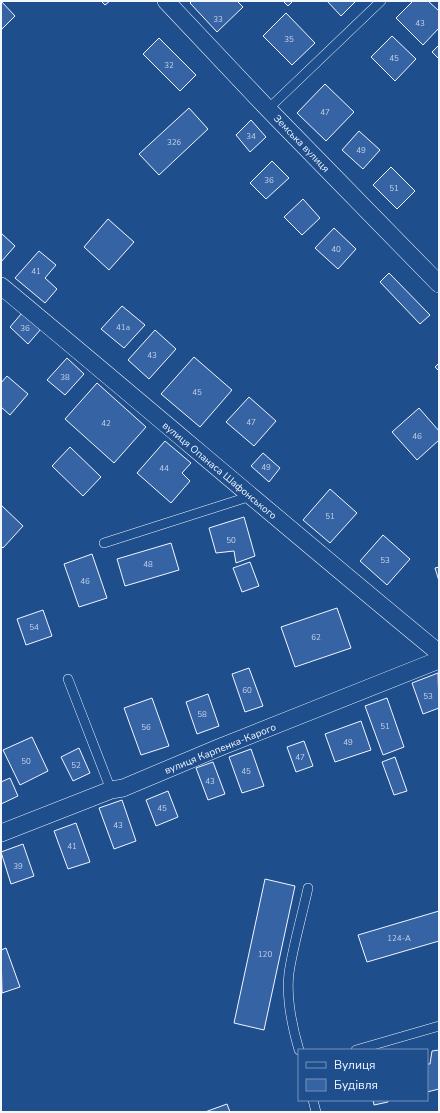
<svg xmlns="http://www.w3.org/2000/svg" width="440" height="1113" font-family="'Nunito Sans',sans-serif">
	<rect width="100%" height="100%" fill="#1f4e8c"/>
	<!-- building -->
	<path fill="#3563a3" stroke="#f2f6ff" d="M 1,1 L 15,16 L 1,30 Z
		M 101,1 L 110,1 L 105,5 Z
		M 192,1 L 237,1 L 243,7 L 217,32 L 190,3 Z
		M 283,1 L 293,1 L 288,6 Z
		M 327,1 L 356,1 L 341,16 Z
		M 413,1 L 428,1 L 439,11 L 439,28 L 423,45 L 396,18 Z
		M 286,13 L 315,43 L 292,65 L 263,36 Z
		M 392,36 L 416,59 L 395,81 L 371,57 Z
		M 159,38 L 196,75 L 180,91 L 143,54 Z
		M 439,45 L 439,59 L 432,52 Z
		M 325,84 L 354,112 L 326,141 L 297,113 Z
		M 189,108 L 208,129 L 159,175 L 139,154 Z
		M 251,120 L 266,137 L 250,152 L 236,135 Z
		M 359,131 L 380,150 L 363,169 L 342,150 Z
		M 272,161 L 289,178 L 266,199 L 250,183 Z
		M 391,167 L 415,191 L 397,209 L 373,185 Z
		M 303,199 L 320,218 L 302,235 L 284,217 Z
		M 108,219 L 134,242 L 109,270 L 84,247 Z
		M 334,228 L 356,249 L 338,269 L 315,248 Z
		M 1,233 L 15,246 L 1,262 Z
		M 39,251 L 56,265 L 45,278 L 57,289 L 45,303 L 15,278 Z
		M 389,273 L 430,315 L 420,324 L 380,282 Z
		M 122,306 L 145,325 L 124,348 L 101,329 Z
		M 22,313 L 41,329 L 28,344 L 10,327 Z
		M 155,330 L 176,349 L 149,379 L 128,360 Z
		M 194,357 L 232,390 L 200,427 L 161,394 Z
		M 67,358 L 84,374 L 65,395 L 47,380 Z
		M 439,363 L 439,371 L 435,367 Z
		M 7,376 L 28,394 L 10,415 L 1,407 L 1,383 Z
		M 97,383 L 146,427 L 114,463 L 65,419 Z
		M 249,397 L 276,421 L 254,446 L 226,422 Z
		M 419,408 L 439,431 L 439,440 L 417,460 L 392,432 Z
		M 165,441 L 191,463 L 182,473 L 190,481 L 171,503 L 137,473 Z
		M 70,447 L 101,477 L 83,496 L 52,466 Z
		M 263,453 L 280,468 L 269,482 L 251,466 Z
		M 330,489 L 357,513 L 330,543 L 303,520 Z
		M 1,505 L 23,526 L 3,548 L 1,546 Z
		M 244,517 L 255,556 L 236,563 L 234,551 L 216,553 L 209,528 Z
		M 383,535 L 410,559 L 387,585 L 360,561 Z
		M 171,543 L 179,570 L 125,586 L 117,559 Z
		M 92,554 L 107,598 L 79,607 L 64,564 Z
		M 250,562 L 259,586 L 242,592 L 233,568 Z
		M 439,567 L 439,581 L 435,568 Z
		M 337,608 L 351,648 L 295,667 L 281,627 Z
		M 43,610 L 52,636 L 26,645 L 17,619 Z
		M 249,668 L 263,706 L 245,712 L 232,674 Z
		M 438,673 L 439,708 L 423,714 L 412,683 Z
		M 208,694 L 219,726 L 197,734 L 186,702 Z
		M 152,698 L 169,746 L 141,755 L 124,708 Z
		M 387,698 L 404,747 L 383,755 L 365,706 Z
		M 361,721 L 371,750 L 335,762 L 325,734 Z
		M 32,737 L 48,771 L 20,785 L 3,750 Z
		M 304,741 L 313,766 L 296,772 L 287,747 Z
		M 79,748 L 90,773 L 73,781 L 61,757 Z
		M 251,749 L 264,786 L 242,793 L 229,757 Z
		M 395,757 L 407,791 L 394,795 L 382,762 Z
		M 213,762 L 225,794 L 208,800 L 196,768 Z
		M 10,778 L 18,796 L 1,804 L 1,782 Z
		M 168,791 L 178,817 L 156,826 L 146,800 Z
		M 122,800 L 136,841 L 114,849 L 99,808 Z
		M 76,823 L 90,862 L 68,869 L 54,831 Z
		M 23,844 L 34,876 L 11,884 L 1,852 Z
		M 265,879 L 295,886 L 264,1030 L 234,1023 Z
		M 439,911 L 439,941 L 367,962 L 358,935 Z
		M 6,948 L 20,987 L 2,993 L 1,950 Z
		M 439,1050 L 439,1089 L 427,1092 L 427,1064 L 430,1064 L 432,1051 Z
		M 373,1100 L 388,1100 L 388,1102 L 374,1105 Z
		M 227,1104 L 230,1112 L 205,1112 Z"/>
	<g fill="none" stroke-linecap="round" stroke-linejoin="round">
		<defs>
			<path id="lane" d="M 268,109 L 381,1
				M 104,543 L 251,496
				M 68,679 L 111,790
				M 299,1050 C 292,1026 286,998 289,973 C 293,946 302,916 308,888
				M 356,1050 L 439,1026
				M 313,1100 L 316,1112"/>
			<path id="street" d="M 166,1 L 268,109 L 439,284
				M 1,286 C 148,408 292,532 439,653
				M 1,833 L 111,790 L 123,788 L 218,748 L 439,660"/>
		</defs>
		<!-- lane casing -->
		<use href="#lane" stroke="#f2f6ff" stroke-width="10"/>
		<!-- street casing -->
		<use href="#street" stroke="#f2f6ff" stroke-width="18"/>
		<!-- lane -->
		<use href="#lane" stroke="#1f4e8c" stroke-width="9"/>
		<!-- street -->
		<use href="#street" stroke="#1f4e8c" stroke-width="17"/>
	</g>
	<g text-anchor="middle" stroke-width="3" stroke-linejoin="round" paint-order="stroke">
		<!-- number labels -->
		<g font-size="8" fill="#c3d1e8">
			<text x="218" y="22">33</text>
			<text x="420" y="26">43</text>
			<text x="289" y="42">35</text>
			<text x="394" y="61">45</text>
			<text x="169" y="68">32</text>
			<text x="325" y="115">47</text>
			<text x="251" y="139">34</text>
			<text x="174" y="145">32б</text>
			<text x="361" y="153">49</text>
			<text x="269" y="183">36</text>
			<text x="394" y="191">51</text>
			<text x="336" y="252">40</text>
			<text x="36" y="274">41</text>
			<text x="123" y="330">41а</text>
			<text x="25" y="331">36</text>
			<text x="152" y="358">43</text>
			<text x="65" y="380">38</text>
			<text x="197" y="395">45</text>
			<text x="251" y="425">47</text>
			<text x="106" y="426">42</text>
			<text x="417" y="439">46</text>
			<text x="266" y="470">49</text>
			<text x="164" y="471">44</text>
			<text x="330" y="519">51</text>
			<text x="231" y="543">50</text>
			<text x="385" y="563">53</text>
			<text x="148" y="567">48</text>
			<text x="85" y="584">46</text>
			<text x="34" y="630">54</text>
			<text x="316" y="640">62</text>
			<text x="247" y="693">60</text>
			<text x="428" y="699">53</text>
			<text x="202" y="717">58</text>
			<text x="385" y="729">51</text>
			<text x="146" y="730">56</text>
			<text x="348" y="745">49</text>
			<text x="300" y="760">47</text>
			<text x="26" y="764">50</text>
			<text x="76" y="768">52</text>
			<text x="246" y="774">45</text>
			<text x="210" y="784">43</text>
			<text x="162" y="811">45</text>
			<text x="118" y="828">43</text>
			<text x="72" y="849">41</text>
			<text x="18" y="869">39</text>
			<text x="399" y="941">124-А</text>
			<text x="265" y="957">120</text>
		</g>
		<!-- street labels -->
		<g font-size="10" fill="#f2f6ff" stroke="#1f4e8c">
			<text transform="translate(302 143) rotate(46)" y="4">Земська вулиця</text>
			<text transform="translate(220 470) rotate(40)" y="4">вулиця Опанаса Шафонського</text>
			<text transform="translate(220 748) rotate(-22)" y="4">вулиця Карпенка-Карого</text>
		</g>
	</g>
	<!-- border -->
	<rect width="440" height="1113" fill="none" stroke="#f2f6ff" stroke-width="4"/>
	<!-- legend -->
	<rect x="298" y="1049" width="130" height="52" fill="#1f4e8c" stroke="#7391ba"/>
	<rect x="306" y="1062" width="20" height="6" fill="#1f4e8c" stroke="#7391ba"/>
	<text x="334" y="1069" font-size="12" fill="#f2f6ff">Вулиця</text>
	<rect x="306" y="1079" width="20" height="12" fill="#3563a3" stroke="#7391ba"/>
	<text x="334" y="1089" font-size="12" fill="#f2f6ff">Будівля</text>
</svg>
